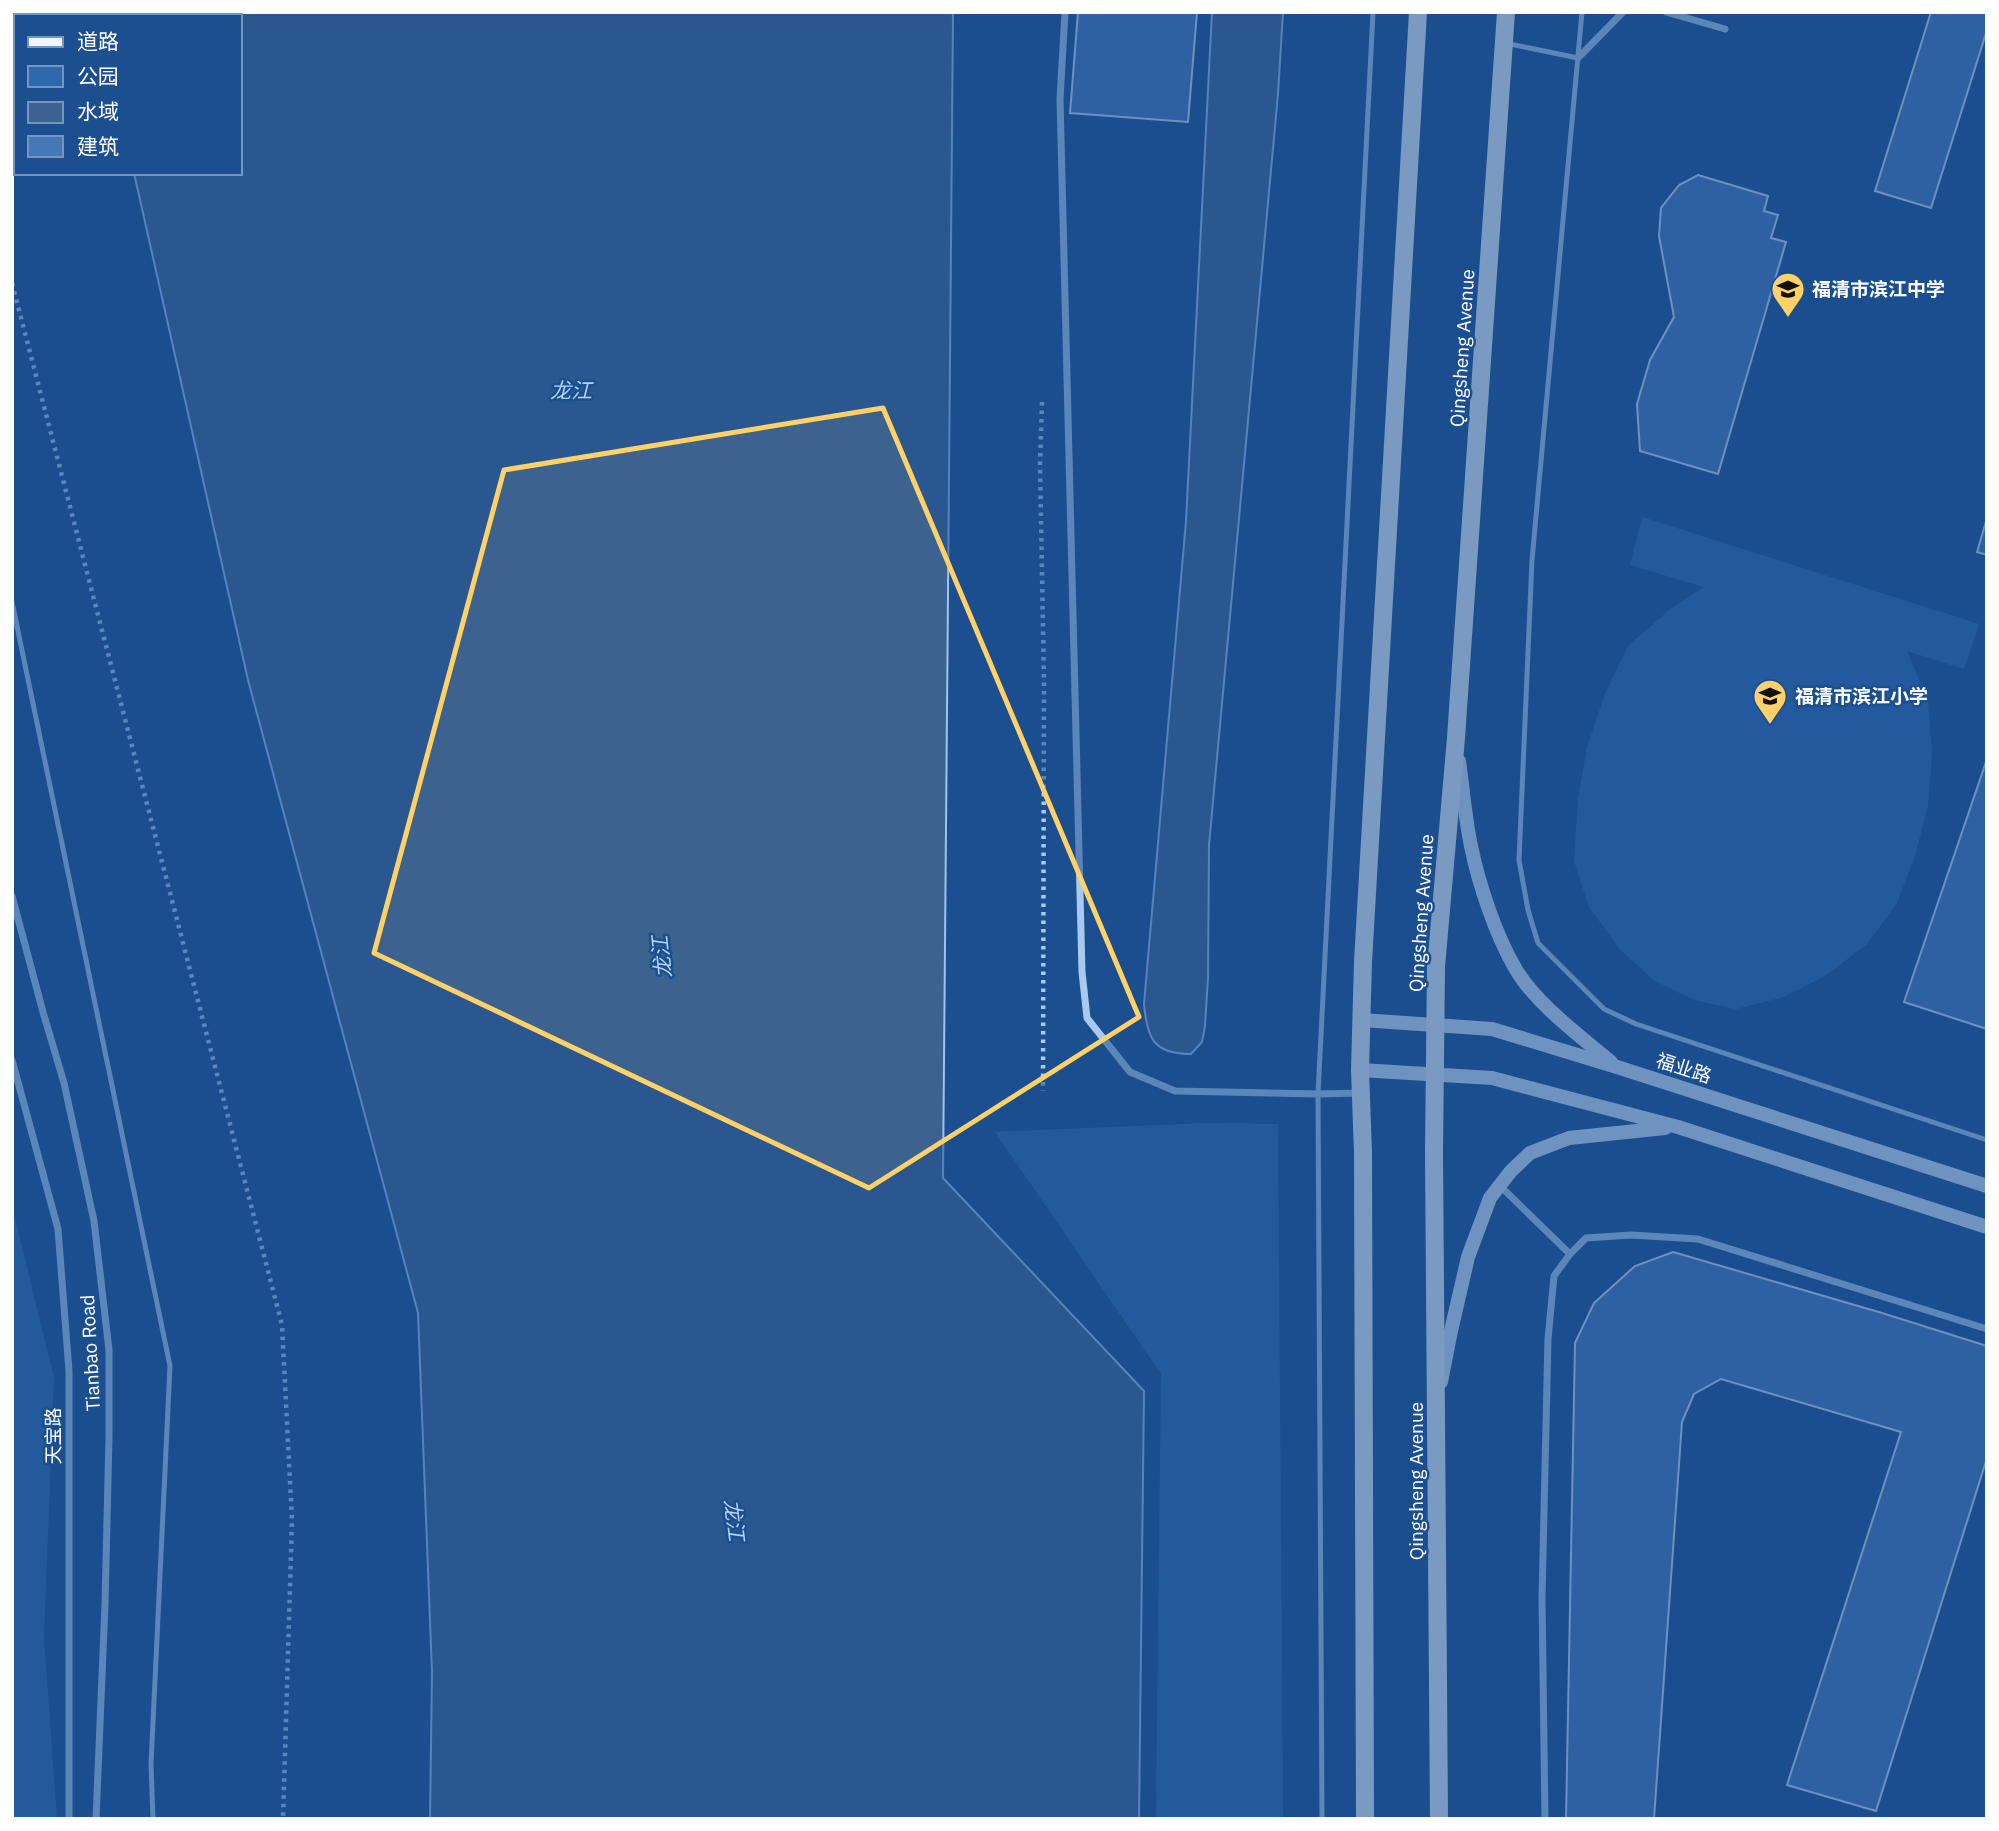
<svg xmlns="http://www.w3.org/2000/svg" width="1999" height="1831" font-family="'IBM Plex Sans','Noto Sans SC',sans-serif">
	<rect width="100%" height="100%" fill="#1b4f8f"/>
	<!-- green -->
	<path fill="#2e69ad" d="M 1642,517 L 1979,624 L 1964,669 L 1907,651 L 1928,701 L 1932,754 L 1928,805 L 1915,856 L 1897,903 L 1867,944 L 1825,976 L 1784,997 L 1736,1009 L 1694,1000 L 1653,980 L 1619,948 L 1589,907 L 1574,861 L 1578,799 L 1587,747 L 1605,694 L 1628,646 L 1668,611 L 1704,587 L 1630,565 Z
		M 1207,1123 L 1278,1124 L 1283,1819 L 1156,1819 L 1161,1374 L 995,1132 Z
		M 12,1207 L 54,1377 L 44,1638 L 57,1819 L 12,1819 Z"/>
	<!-- water -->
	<path fill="#3c6290" stroke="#9cc4f0" stroke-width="2" d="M 98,12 L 953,12 L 943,1178 L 1144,1391 L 1139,1819 L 430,1819 L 432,1672 L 418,1313 L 248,680 L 134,173 L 240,173 L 240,16 L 98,16 Z
		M 1212,12 L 1283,12 L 1278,94 L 1209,845 L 1208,978 L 1205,1026 L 1202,1042 L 1191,1054 C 1153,1054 1147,1038 1144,1004 L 1186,521 Z"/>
	<!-- building -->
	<path fill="#4478b7" stroke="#cfe3fa" stroke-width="2" d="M 1078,12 L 1197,12 L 1188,122 L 1070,113 Z
		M 1931,12 L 1987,12 L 1987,30 L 1931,208 L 1875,191 Z
		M 1698,175 L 1768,196 L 1764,211 L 1778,215 L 1771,238 L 1786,242 L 1718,474 L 1640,451 L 1637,404 L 1650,360 L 1674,317 L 1659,236 L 1661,208 L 1679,185 Z
		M 1987,518 L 1987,555 L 1977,552 Z
		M 1987,759 L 1987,1029 L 1904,1002 Z
		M 1673,1252 L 1882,1313 L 1987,1346 L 1987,1458 L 1876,1811 L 1787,1785 L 1901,1432 L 1721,1379 L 1694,1394 L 1682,1422 L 1654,1819 L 1566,1819 L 1575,1343 L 1594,1303 L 1635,1266 Z"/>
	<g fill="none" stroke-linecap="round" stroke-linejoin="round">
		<!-- path -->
		<path stroke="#a9c9ee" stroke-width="4.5" stroke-dasharray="3.5 5" stroke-linecap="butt" d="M 12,283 L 282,1325 L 292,1520 L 283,1819
			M 1042,402 L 1040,465 L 1044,681 L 1043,1091"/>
		<!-- lane -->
		<path stroke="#a9c9ee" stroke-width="5" d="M 1582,12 L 1532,560 L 1519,860 L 1528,910 L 1538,943 L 1604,1009 L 1636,1024 L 1987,1140
			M 1505,43 L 1578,58
			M 12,602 L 170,1366 L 151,1764 L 153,1819
			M 1322,1819 L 1318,1094 L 1373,12"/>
		<!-- street -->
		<path stroke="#a9c9ee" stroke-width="7" d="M 1065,12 L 1060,99 L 1082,972 L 1087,1018 L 1130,1072 L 1175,1091 L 1318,1094 L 1360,1093
			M 1666,12 L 1725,29
			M 1578,58 L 1623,12
			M 12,896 L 43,1012 L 64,1083 L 94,1221 L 109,1350 L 109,1437 L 105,1605 L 96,1819
			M 12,1060 L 58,1229 L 69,1371 L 69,1819
			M 1499,1185 L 1570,1254
			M 1545,1819 L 1542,1598 L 1548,1339 L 1554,1276 L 1570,1254 L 1586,1238 L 1631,1235 L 1698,1239 L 1987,1329"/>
		<!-- secondary -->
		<path stroke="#d6e6fa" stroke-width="14" d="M 1459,761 C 1463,789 1465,818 1471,846 C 1479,885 1495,933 1515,968 C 1535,1003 1580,1036 1611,1062
			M 1362,1020 L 1492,1029 L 1617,1067 L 1987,1186
			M 1360,1070 L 1492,1078 L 1678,1127 L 1987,1227
			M 1441,1382 L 1451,1331 L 1468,1257 L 1490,1198 L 1511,1171 L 1530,1153 L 1569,1138 L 1665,1128"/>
		<!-- primary -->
		<path stroke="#f0f6ff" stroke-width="18" d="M 1365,1819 L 1363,1153 L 1360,1070 L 1363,962 L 1418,12
			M 1439,1819 L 1434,1153 L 1436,967 L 1456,738 L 1506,12"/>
	</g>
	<!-- marked area -->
	<path d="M0 0H1999V1831H0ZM 883,408 L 1139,1017 L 869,1188 L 374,953 L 504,470 Z" fill="#1b4f8f" fill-opacity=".55" fill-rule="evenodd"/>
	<path fill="none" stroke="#ffd166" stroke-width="5" stroke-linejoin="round" d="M 883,408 L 1139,1017 L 869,1188 L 374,953 L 504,470 Z"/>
	<!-- icons -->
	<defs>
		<symbol id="school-pin" viewBox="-11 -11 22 30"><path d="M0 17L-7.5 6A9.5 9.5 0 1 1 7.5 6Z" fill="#ffd166" stroke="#1b4f8f"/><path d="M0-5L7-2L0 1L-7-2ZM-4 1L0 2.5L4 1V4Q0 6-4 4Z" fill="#111"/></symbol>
	</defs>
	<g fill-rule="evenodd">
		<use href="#school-pin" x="1769" y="270" width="38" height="52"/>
		<use href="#school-pin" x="1751" y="677" width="38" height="52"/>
	</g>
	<g text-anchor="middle" stroke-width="5" stroke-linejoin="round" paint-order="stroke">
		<!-- poi labels -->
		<g font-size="19" font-weight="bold" fill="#fff" stroke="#1b4f8f" text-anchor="start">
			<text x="1812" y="296">福清市滨江中学</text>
			<text x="1795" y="703">福清市滨江小学</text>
		</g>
		<!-- street labels -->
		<g font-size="19" fill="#fff" stroke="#1b4f8f">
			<text transform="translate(1462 348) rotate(-86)" y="7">Qingsheng Avenue</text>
			<text transform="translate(1421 913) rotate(-86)" y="7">Qingsheng Avenue</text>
			<text transform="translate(1684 1068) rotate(18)" y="7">福业路</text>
			<text transform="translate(90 1353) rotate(-93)" y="7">Tianbao Road</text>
			<text transform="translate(53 1436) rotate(-90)" y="7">天宝路</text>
			<text transform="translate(1416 1481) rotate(-90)" y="7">Qingsheng Avenue</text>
		</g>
		<!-- water labels -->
		<g font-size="21" font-style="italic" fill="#b5d3f5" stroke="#1b4f8f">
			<text x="571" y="398">龙江</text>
			<text transform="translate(662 957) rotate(-96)" y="7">龙江</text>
			<text transform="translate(734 1520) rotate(83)" y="7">龙江</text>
		</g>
	</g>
	<!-- border -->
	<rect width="1999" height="1831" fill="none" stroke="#ffffff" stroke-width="28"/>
	<!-- legend -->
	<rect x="14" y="14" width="228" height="161" fill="#1b4f8f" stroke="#7695bc" stroke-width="2"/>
	<rect x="28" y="37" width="35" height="10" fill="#f0f6ff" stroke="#7695bc" stroke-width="2"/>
	<text x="77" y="49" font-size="21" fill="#ffffff">道路</text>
	<rect x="28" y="66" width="35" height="21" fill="#2e69ad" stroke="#7695bc" stroke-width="2"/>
	<text x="77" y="84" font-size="21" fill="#ffffff">公园</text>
	<rect x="28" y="102" width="35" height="21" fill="#3c6290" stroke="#7695bc" stroke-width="2"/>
	<text x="77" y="119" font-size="21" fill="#ffffff">水域</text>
	<rect x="28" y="136" width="35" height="21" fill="#4478b7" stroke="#7695bc" stroke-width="2"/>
	<text x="77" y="154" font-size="21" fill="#ffffff">建筑</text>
</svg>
